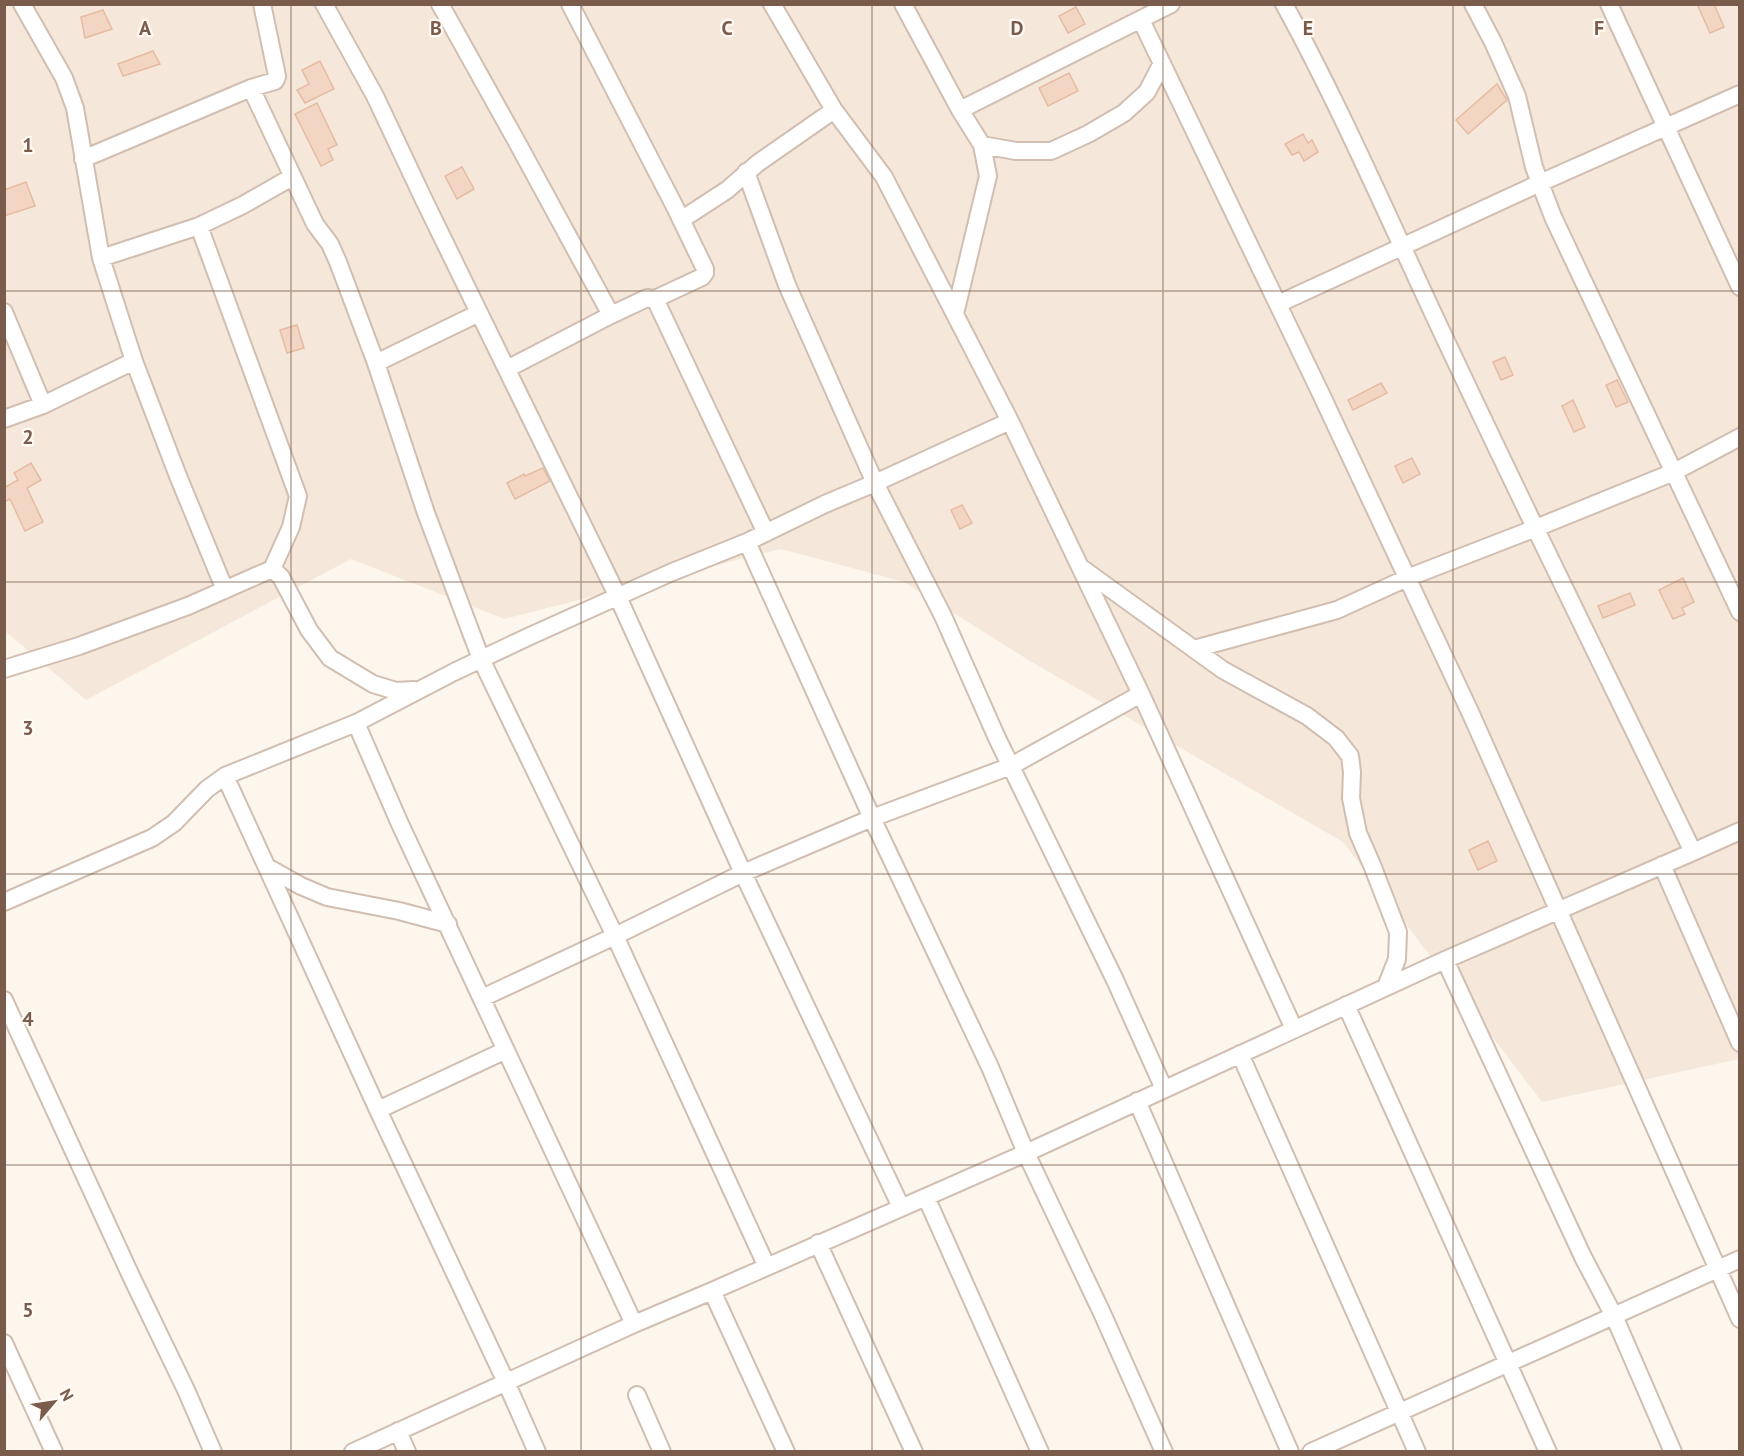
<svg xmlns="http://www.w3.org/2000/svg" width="1744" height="1456" font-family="'PT Sans',sans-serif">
	<rect width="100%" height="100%" fill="#fdf6ec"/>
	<!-- residential -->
	<path fill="#f5e8da" d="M 5,5 L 1739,5 L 1739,1059 L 1542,1102 L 1343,842 L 1030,661 L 904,582 L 781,549 L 504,619 L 351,559 L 86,700 L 5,631 Z"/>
	<!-- building -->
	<path fill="#f3d5c3" stroke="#e6bba3" stroke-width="1.5" d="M 1697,4 L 1714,4 L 1724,27 L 1710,33 Z
		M 1076,7 L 1085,24 L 1068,33 L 1059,16 Z
		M 103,10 L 112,29 L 85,38 L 81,17 Z
		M 153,51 L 160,64 L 123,76 L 118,64 Z
		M 320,61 L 334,89 L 305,103 L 297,90 L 309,84 L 302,70 Z
		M 1069,73 L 1078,91 L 1048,106 L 1039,88 Z
		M 1497,84 L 1507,100 L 1468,134 L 1456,120 Z
		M 317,103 L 337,145 L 328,149 L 333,160 L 321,166 L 295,114 Z
		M 1303,134 L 1308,143 L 1312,140 L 1318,152 L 1304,161 L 1299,152 L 1292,155 L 1285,144 Z
		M 462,167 L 474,189 L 457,199 L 445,176 Z
		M 26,182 L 35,206 L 4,216 L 4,190 Z
		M 297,325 L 304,348 L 287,353 L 280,330 Z
		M 1505,357 L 1513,375 L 1501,380 L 1493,362 Z
		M 1617,380 L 1628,402 L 1616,407 L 1606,385 Z
		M 1381,383 L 1387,393 L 1353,410 L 1348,400 Z
		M 1573,400 L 1585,427 L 1574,432 L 1562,406 Z
		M 1412,458 L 1420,474 L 1403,483 L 1395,466 Z
		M 31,463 L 41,480 L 27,488 L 43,522 L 25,531 L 10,499 L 4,502 L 4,488 L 18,480 L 14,473 Z
		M 543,468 L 550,481 L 515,499 L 507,483 L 524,474 L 525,476 Z
		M 962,505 L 972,523 L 960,529 L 951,510 Z
		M 1683,578 L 1694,602 L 1682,608 L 1685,614 L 1673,619 L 1659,590 Z
		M 1630,593 L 1635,605 L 1603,618 L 1598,606 Z
		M 1488,841 L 1497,861 L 1478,870 L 1469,850 Z"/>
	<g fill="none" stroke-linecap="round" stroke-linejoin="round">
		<defs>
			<path id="street" d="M 22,4 L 64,78 L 75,108 L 101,258 L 134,361 L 178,476 L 225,590
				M 324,4 L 375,96 L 424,200 L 618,597 L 743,873 L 901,1207
				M 440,4 L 518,144 L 611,315
				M 772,4 L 834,110 L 884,177 L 1010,421 L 1141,694 L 1294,1029
				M 903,4 L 960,110 L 982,145 L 988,176 L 955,314
				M 1473,4 L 1493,42 L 1517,96 L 1534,167 L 1553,217 L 1740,612
				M 1609,4 L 1740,287
				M 1141,20 L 1321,394 L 1471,714 L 1740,1319
				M 251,88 L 315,224 L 330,244 L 338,262 L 376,363 L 426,513 L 481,659 L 615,936 L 767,1267
				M 960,110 L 1171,4
				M 982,145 L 1016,151 L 1051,151 L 1088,134 L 1124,113 L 1147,92 L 1162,63
				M 83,159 L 251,88 L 275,81 L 277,77 L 276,71 L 262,4
				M 746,172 L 787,285 L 875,483 L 943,616 L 997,738 L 1115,980 L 1164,1089
				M 681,220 L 727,190 L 758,163 L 834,110
				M 199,226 L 298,496 L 291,527 L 272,569
				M 101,258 L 199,226 L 243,205 L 292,177
				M 655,299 L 766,533
				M 1278,304 L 1540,183 L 1740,94
				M 4,312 L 43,405
				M 376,363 L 479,313
				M 507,369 L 611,315 L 647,298 L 655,299 L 702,277 L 705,273 L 705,269 L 675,207 L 570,4
				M 4,419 L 43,405 L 134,361
				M 747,542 L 872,818 L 990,1067 L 1026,1153 L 1102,1313 L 1164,1452
				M 1083,569 L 1223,670 L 1307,716 L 1336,738 L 1350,756 L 1352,772 L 1351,798 L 1358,833 L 1372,865 L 1398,932 L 1397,959 L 1386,987
				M 1194,649 L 1337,610 L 1407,578 L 1536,528 L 1674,472 L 1740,437
				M 4,669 L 79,646 L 188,606 L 272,569 L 281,577 L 309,630 L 330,658 L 373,684 L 396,691 L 414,690
				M 356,723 L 400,824 L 634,1324
				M 225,776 L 378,1110 L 506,1382 L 537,1452
				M 1693,852 L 1740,831
				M 1662,865 L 1740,1043
				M 267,867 L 301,886 L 327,897 L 399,911 L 448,924
				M 4,902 L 152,838 L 174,823 L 207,789 L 225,776 L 356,723 L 454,672 L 530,636 L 670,573 L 747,542 L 825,504 L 875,483 L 1010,421
				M 1445,960 L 1583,1257 L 1614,1316 L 1673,1452
				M 482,998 L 615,936 L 743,873 L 872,818 L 1011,766 L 1141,694
				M 4,1000 L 131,1276 L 186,1390 L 213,1452
				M 1346,1005 L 1548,1452
				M 1240,1054 L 1417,1452
				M 1137,1101 L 1290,1452
				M 378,1110 L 506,1050
				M 926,1197 L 1040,1452
				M 818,1243 L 914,1452
				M 712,1291 L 786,1452
				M 4,1343 L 54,1452
				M 637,1395 L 662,1452
				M 398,1431 L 407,1452
				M 353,1452 L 634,1324 L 712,1291 L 1026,1153 L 1445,960 L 1693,852 C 1614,689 1533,526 1456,362 C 1399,243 1348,121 1284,4
				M 1311,1452 L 1740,1259"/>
		</defs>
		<!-- street casing -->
		<use href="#street" stroke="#d1beb0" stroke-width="20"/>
		<!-- street -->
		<use href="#street" stroke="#fff" stroke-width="16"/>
	</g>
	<!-- grid -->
	<path fill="none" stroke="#7a5c4d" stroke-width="1.5" stroke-opacity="0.55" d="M 291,4 L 291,1452M 581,4 L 581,1452M 872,4 L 872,1452M 1163,4 L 1163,1452M 1453,4 L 1453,1452M 4,291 L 1740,291M 4,582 L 1740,582M 4,874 L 1740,874M 4,1165 L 1740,1165"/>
	<g font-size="20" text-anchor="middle" font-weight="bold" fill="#7a5c4d" stroke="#fffaf3" stroke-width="4.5" stroke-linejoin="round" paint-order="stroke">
		<text x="145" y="35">A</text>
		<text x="436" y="35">B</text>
		<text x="727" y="35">C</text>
		<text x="1017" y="35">D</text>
		<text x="1308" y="35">E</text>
		<text x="1599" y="35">F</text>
		<text x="28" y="152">1</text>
		<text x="28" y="444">2</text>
		<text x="28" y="735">3</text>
		<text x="28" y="1026">4</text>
		<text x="28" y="1317">5</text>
	</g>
	<!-- border -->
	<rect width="1744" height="1456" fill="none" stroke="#7a5c4d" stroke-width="12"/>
	<!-- north arrow -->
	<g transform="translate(54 1402) rotate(61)" stroke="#fffaf3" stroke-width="4.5" paint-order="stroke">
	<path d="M0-4.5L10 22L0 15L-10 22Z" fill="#7a5c4d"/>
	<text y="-9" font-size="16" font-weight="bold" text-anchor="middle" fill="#7a5c4d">N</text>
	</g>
</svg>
